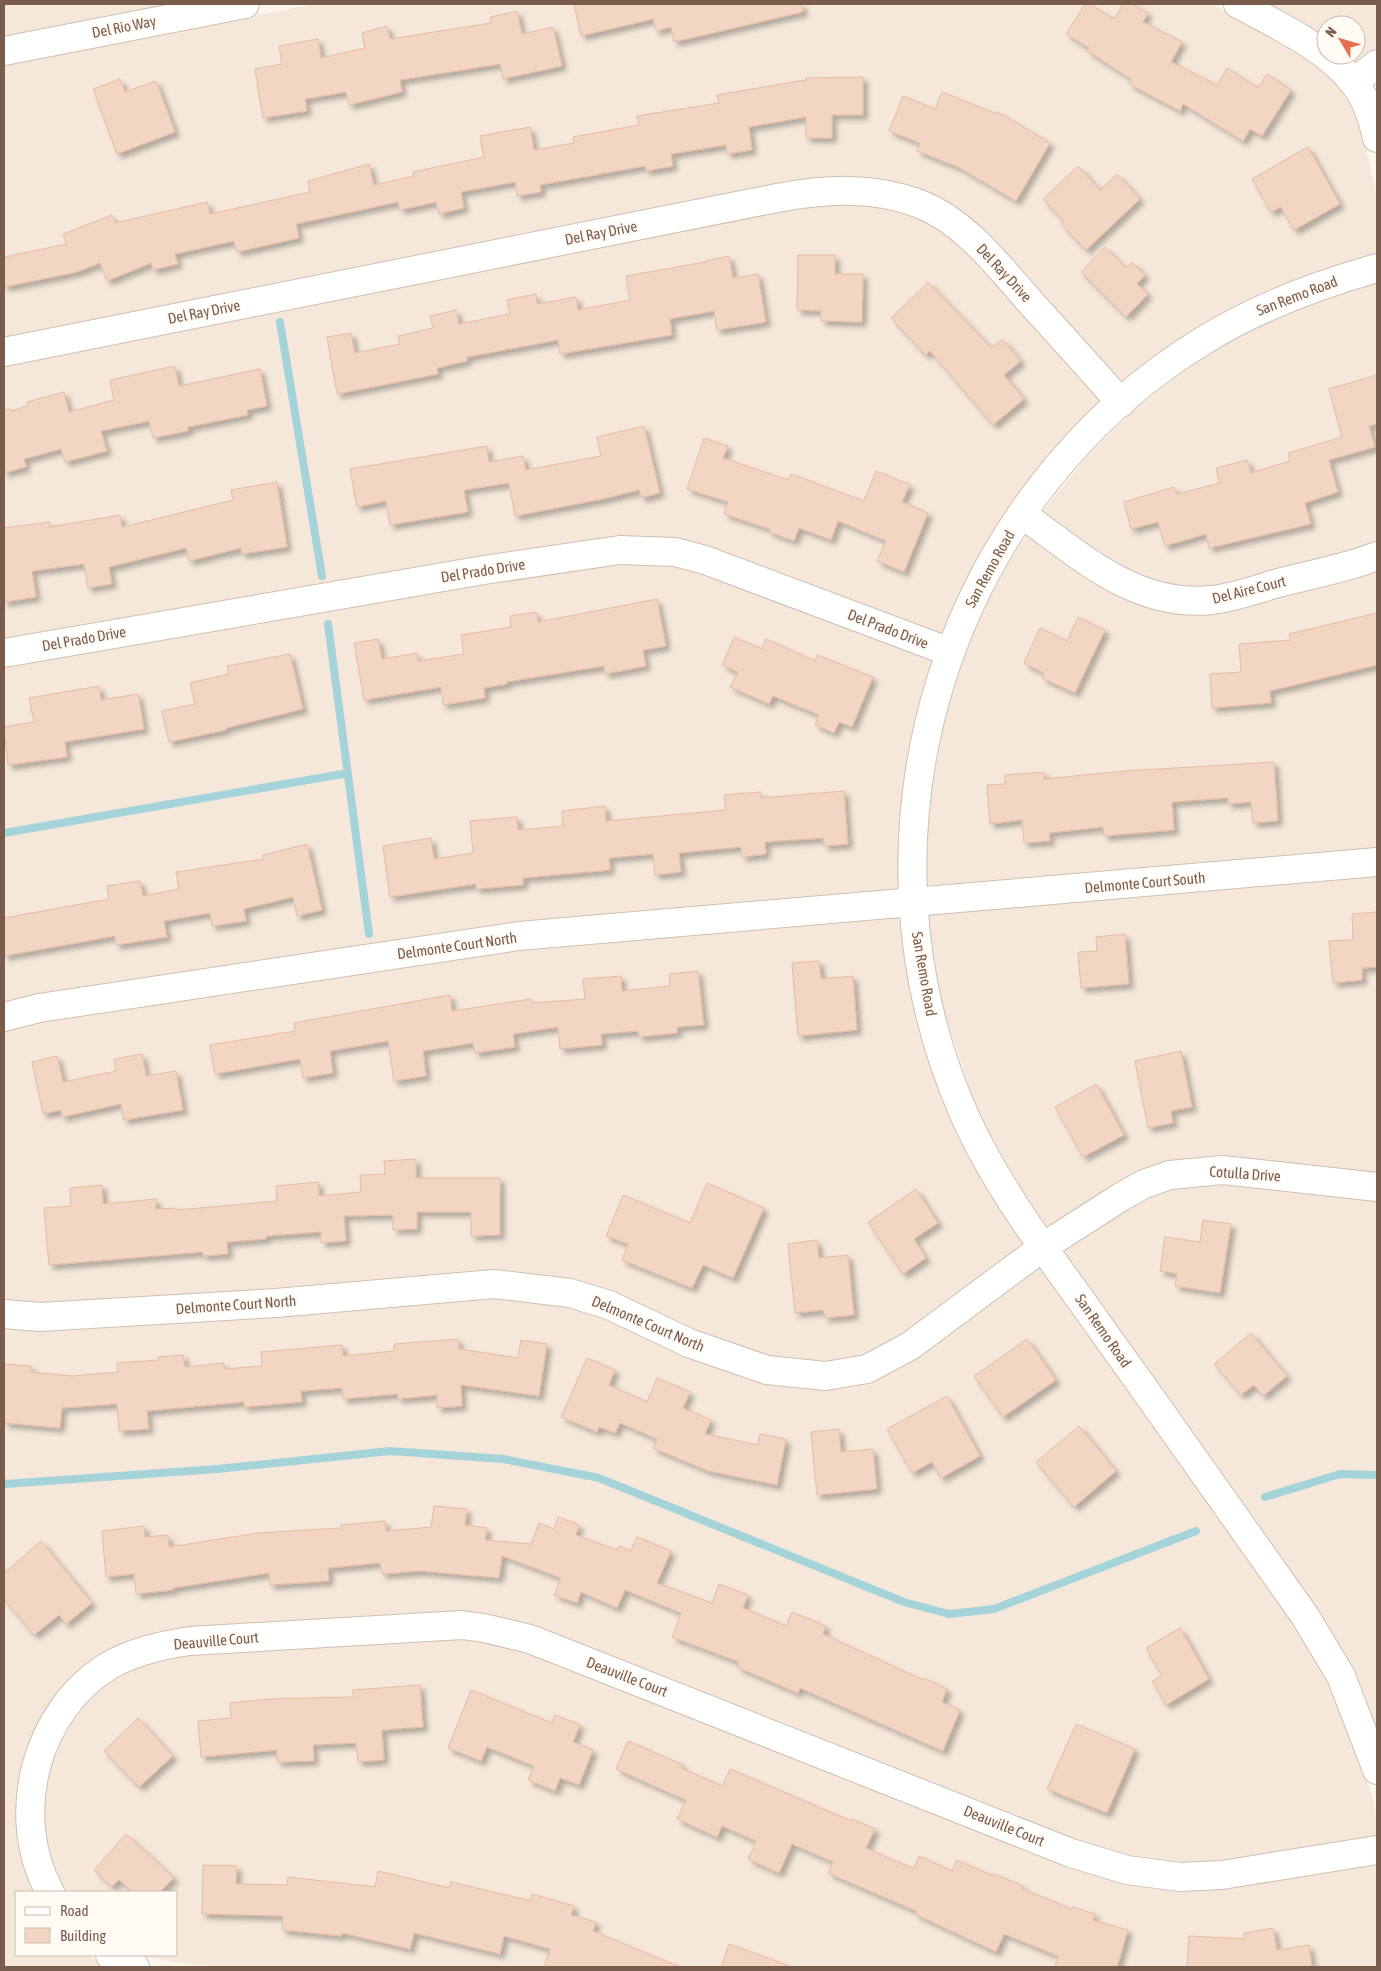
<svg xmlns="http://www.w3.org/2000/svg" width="1381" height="1971" font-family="'Asap Condensed',sans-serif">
	<defs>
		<filter id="shadow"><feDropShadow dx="4.5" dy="4.5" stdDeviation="2.5" flood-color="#0004"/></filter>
	</defs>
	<rect width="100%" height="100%" fill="#fdf6ec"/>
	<!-- residential -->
	<path fill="#f5e8da" d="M 4,4 L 173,4 L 4,37 Z
		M 315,4 L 1211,4 L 1273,37 L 1307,59 L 1343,89 L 1361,129 L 1377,195 L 1377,254 L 1319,271 L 1256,296 L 1195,329 L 1121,384 L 892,182 L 866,177 L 810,178 L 773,185 L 4,338 L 4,64 Z
		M 1265,4 L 1377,4 L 1377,47 L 1354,64 L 1344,55 L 1356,55 L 1356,25 L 1326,25 L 1326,42 Z
		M 843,203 L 889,208 L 917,216 L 933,225 L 969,253 L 1102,401 L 1067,435 L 1039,467 L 1003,516 L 967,579 L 941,635 L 677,539 L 645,536 L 616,537 L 4,640 L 4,366 L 781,211 Z
		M 1377,283 L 1377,541 L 1365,546 L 1210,587 L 1177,587 L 1139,577 L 1099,554 L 1041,513 L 1088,455 L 1131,413 L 1182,372 L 1212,352 L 1270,320 L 1331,296 Z
		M 1027,534 L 1110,591 L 1154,610 L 1178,614 L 1219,613 L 1377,571 L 1377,849 L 926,887 L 929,802 L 947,708 L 975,626 L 1008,563 Z
		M 623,564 L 674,565 L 702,572 L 933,659 L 920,699 L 906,765 L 898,831 L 899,889 L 515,923 L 35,994 L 4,1002 L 4,667 L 488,583 Z
		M 1377,876 L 1377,1174 L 1223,1156 L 1193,1157 L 1165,1162 L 1137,1172 L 1046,1229 L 1003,1161 L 978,1113 L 940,999 L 928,914 Z
		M 901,916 L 907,970 L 919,1028 L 941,1091 L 953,1122 L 1025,1244 L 902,1335 L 861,1356 L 824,1362 L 768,1357 L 693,1331 L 614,1293 L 274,1290 L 38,1304 L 4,1301 L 4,1031 L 43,1021 L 522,950 Z
		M 1224,1183 L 1377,1200 L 1377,1730 L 1353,1670 L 1062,1252 L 1129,1208 L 1151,1196 L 1175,1188 Z
		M 1041,1266 L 1294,1622 L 1329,1680 L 1353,1739 L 1373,1798 L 1377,1821 L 1377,1836 L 1219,1861 L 1179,1864 L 1129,1857 L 1074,1840 L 533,1627 L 460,1612 L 429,1612 L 188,1628 L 158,1633 L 126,1642 L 100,1655 L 73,1676 L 54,1697 L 37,1723 L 26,1748 L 19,1776 L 17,1829 L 22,1859 L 36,1892 L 16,1892 L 16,1955 L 88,1955 L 106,1967 L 4,1967 L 4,1327 L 42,1330 L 495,1297 L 569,1306 L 829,1389 L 874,1381 L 918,1358 Z
		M 434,1639 L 484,1641 L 527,1652 L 1067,1865 L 1125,1883 L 1155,1888 L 1204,1890 L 1377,1864 L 1377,1967 L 221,1967 L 171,1962 L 140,1955 L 176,1955 L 176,1892 L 65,1892 L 56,1876 L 48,1854 L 44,1830 L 46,1785 L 52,1757 L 77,1713 L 94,1695 L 117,1677 L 139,1666 L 193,1655 Z"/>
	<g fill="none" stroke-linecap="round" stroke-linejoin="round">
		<!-- stream -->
		<path stroke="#a5d3da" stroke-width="8" d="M 280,322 L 322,576
			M 328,624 L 369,934
			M 4,833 L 348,773
			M 4,1484 L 217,1469 L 390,1451 L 503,1459 L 599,1478 L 904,1602 L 949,1614 L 994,1609 L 1196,1531
			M 1265,1497 L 1340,1474 L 1377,1475"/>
	</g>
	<!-- building -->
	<path fill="#f3d5c3" stroke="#e6bba3" filter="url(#shadow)" d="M 574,4 L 802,4 L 803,12 L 674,42 L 671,27 L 656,31 L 653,19 L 581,36 Z
		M 1085,4 L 1089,4 L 1114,19 L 1123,4 L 1133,4 L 1148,13 L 1143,22 L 1182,42 L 1171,62 L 1217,85 L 1227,68 L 1258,88 L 1267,74 L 1291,90 L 1262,136 L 1250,129 L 1243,141 L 1183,104 L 1180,111 L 1129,84 L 1131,79 L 1087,51 L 1089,48 L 1066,34 Z
		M 517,11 L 522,34 L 553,27 L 562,66 L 503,79 L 500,64 L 400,80 L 402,92 L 349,105 L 346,92 L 305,99 L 307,111 L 263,118 L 255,69 L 282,64 L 279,46 L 318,39 L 321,58 L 365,48 L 362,33 L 387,26 L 390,39 L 491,23 L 490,17 Z
		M 863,77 L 863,115 L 832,115 L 832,138 L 806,138 L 806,117 L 749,127 L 752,150 L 727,154 L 726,145 L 671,154 L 673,166 L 646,171 L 645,166 L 540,185 L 541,192 L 517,196 L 515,182 L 461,192 L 464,208 L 439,214 L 436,202 L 400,210 L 398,202 L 296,224 L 299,238 L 237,252 L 234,241 L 175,254 L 178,264 L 153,270 L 151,263 L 107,281 L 100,263 L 77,272 L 4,287 L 4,257 L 67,244 L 63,234 L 112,215 L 115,223 L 207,202 L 210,214 L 310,192 L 308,181 L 369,164 L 374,185 L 414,176 L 413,172 L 484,157 L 480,136 L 530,127 L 534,150 L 574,143 L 573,137 L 639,125 L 637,116 L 719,103 L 717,95 L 806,80 L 806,78 Z
		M 120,79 L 125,92 L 156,81 L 175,132 L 117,154 L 93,89 Z
		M 942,92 L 997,114 L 998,112 L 1050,143 L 1016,201 L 958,167 L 917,151 L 920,143 L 889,131 L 903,96 L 935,109 Z
		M 1308,147 L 1340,204 L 1294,230 L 1281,207 L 1271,212 L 1252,179 Z
		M 1078,166 L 1100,190 L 1117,174 L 1140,199 L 1086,250 L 1061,224 L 1064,221 L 1043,199 Z
		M 1105,247 L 1126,268 L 1132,262 L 1145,275 L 1137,284 L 1148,294 L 1126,317 L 1081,272 Z
		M 798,255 L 835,255 L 835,274 L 863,274 L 862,322 L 821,321 L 821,311 L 797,310 Z
		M 729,256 L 733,278 L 758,274 L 766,322 L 717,330 L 714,311 L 670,319 L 672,335 L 560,354 L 558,340 L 467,357 L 467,361 L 437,368 L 438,374 L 337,394 L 327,337 L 351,333 L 355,353 L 400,344 L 398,336 L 433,328 L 430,316 L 456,310 L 459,324 L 510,314 L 507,300 L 536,294 L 537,304 L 576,297 L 578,310 L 630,300 L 626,276 L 705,262 L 705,261 Z
		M 928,282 L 991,348 L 1002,339 L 1021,361 L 1004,375 L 1024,399 L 993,425 L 930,351 L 926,355 L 891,318 Z
		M 175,366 L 179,386 L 260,369 L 267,406 L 247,410 L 248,415 L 188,427 L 188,431 L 153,438 L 149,421 L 101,431 L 107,451 L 65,462 L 61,449 L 24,459 L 26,467 L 4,473 L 4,410 L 10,409 L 11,411 L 28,406 L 27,402 L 64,392 L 69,412 L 114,400 L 110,380 Z
		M 1377,375 L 1377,424 L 1369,426 L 1375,447 L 1329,460 L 1338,492 L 1305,503 L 1311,524 L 1209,548 L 1206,534 L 1165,546 L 1158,522 L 1131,529 L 1124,502 L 1174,487 L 1177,494 L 1220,483 L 1216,468 L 1247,460 L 1251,473 L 1290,461 L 1288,453 L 1342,437 L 1329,389 Z
		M 644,426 L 660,493 L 641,498 L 639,490 L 603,499 L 515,516 L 509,483 L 464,490 L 468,512 L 390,525 L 386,501 L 357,507 L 350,469 L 487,446 L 489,462 L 523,456 L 526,470 L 601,456 L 597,437 Z
		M 704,438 L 728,446 L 723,458 L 788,480 L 791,474 L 864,501 L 876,471 L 910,485 L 902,502 L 928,513 L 904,572 L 877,561 L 886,541 L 838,521 L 831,540 L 799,528 L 794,541 L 769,532 L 770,529 L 724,514 L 728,502 L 687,489 Z
		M 277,482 L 287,547 L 242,554 L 241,548 L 189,561 L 186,548 L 109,567 L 112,584 L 88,588 L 84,564 L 32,571 L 36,597 L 4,602 L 4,528 L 49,522 L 50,527 L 120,515 L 122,527 L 233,500 L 231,490 Z
		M 657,599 L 666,646 L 643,650 L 646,666 L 605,674 L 604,666 L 506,682 L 507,684 L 484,688 L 485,698 L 443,705 L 441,687 L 364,700 L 354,643 L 378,639 L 382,659 L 417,653 L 418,661 L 464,654 L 461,635 L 511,627 L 510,616 L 536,612 L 538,622 Z
		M 1377,613 L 1377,665 L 1270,691 L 1271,703 L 1212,708 L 1210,674 L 1241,672 L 1239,644 L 1291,640 L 1289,634 Z
		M 1078,617 L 1105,630 L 1075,693 L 1042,678 L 1044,673 L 1024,663 L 1040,628 L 1067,641 Z
		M 734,637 L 762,649 L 766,639 L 815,661 L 817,655 L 873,677 L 852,727 L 839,722 L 834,733 L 815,725 L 819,715 L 773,696 L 769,704 L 730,687 L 738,672 L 722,665 Z
		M 290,654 L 303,709 L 226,728 L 226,730 L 169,742 L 162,711 L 195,704 L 190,683 L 229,674 L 227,666 Z
		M 99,686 L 101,700 L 138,694 L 144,729 L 65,742 L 67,757 L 8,765 L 4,727 L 34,722 L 29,698 Z
		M 1274,762 L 1278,821 L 1253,823 L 1251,802 L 1228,804 L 1228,798 L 1172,802 L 1174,830 L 1104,836 L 1103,827 L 1049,833 L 1050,841 L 1024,843 L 1022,820 L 990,824 L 987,785 L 1005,784 L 1005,775 L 1044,772 L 1044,779 L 1125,771 Z
		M 844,791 L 848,844 L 824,846 L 823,838 L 765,842 L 766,854 L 742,857 L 741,847 L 679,853 L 681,872 L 655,875 L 653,854 L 609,858 L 610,870 L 523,878 L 523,885 L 476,889 L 476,884 L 390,897 L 383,846 L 431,838 L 434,859 L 473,853 L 470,821 L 517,817 L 518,830 L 563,826 L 562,811 L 605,806 L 606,821 L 726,810 L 724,795 L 761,792 L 761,798 Z
		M 307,844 L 322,910 L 297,916 L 293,897 L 244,909 L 246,921 L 212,926 L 210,913 L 164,921 L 167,937 L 116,945 L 115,936 L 4,956 L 4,918 L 109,899 L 107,886 L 140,881 L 143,896 L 179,889 L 176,872 L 264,859 L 263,855 Z
		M 1377,912 L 1377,967 L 1362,968 L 1362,980 L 1333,983 L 1329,941 L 1353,940 L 1352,914 Z
		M 1125,934 L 1129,984 L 1081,988 L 1078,952 L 1097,951 L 1096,937 Z
		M 819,961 L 821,979 L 853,976 L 857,1030 L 798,1036 L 792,963 Z
		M 698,971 L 704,1025 L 677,1027 L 677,1033 L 639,1037 L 638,1031 L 601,1034 L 602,1045 L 560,1049 L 558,1027 L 513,1034 L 515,1047 L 475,1053 L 473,1043 L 423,1051 L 426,1076 L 394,1081 L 388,1041 L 330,1051 L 333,1073 L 303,1078 L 300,1059 L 215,1074 L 210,1045 L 295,1031 L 294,1023 L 450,995 L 452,1011 L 531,999 L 532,1003 L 585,999 L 583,979 L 621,976 L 622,991 L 670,986 L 669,974 Z
		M 1181,1051 L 1192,1107 L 1171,1111 L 1173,1123 L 1148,1128 L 1135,1061 Z
		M 142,1054 L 146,1076 L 176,1071 L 183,1110 L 124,1120 L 121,1104 L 62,1117 L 61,1110 L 43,1114 L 32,1062 L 57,1056 L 63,1082 L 116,1071 L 114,1059 Z
		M 1096,1084 L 1124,1135 L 1083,1157 L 1055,1107 Z
		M 416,1159 L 416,1178 L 500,1178 L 500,1235 L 471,1236 L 471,1212 L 417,1212 L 417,1229 L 393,1230 L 393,1215 L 344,1216 L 346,1241 L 321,1243 L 321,1232 L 266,1236 L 266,1239 L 227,1242 L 228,1254 L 203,1256 L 203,1252 L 49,1265 L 44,1208 L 71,1206 L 70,1188 L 102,1185 L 103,1204 L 156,1199 L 156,1209 L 177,1208 L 177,1210 L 277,1201 L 276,1186 L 318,1182 L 319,1196 L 361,1192 L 360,1175 L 385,1174 L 384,1161 Z
		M 707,1183 L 764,1208 L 733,1278 L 703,1265 L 692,1288 L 622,1260 L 628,1244 L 606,1236 L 623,1195 L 690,1223 Z
		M 916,1189 L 938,1223 L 914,1239 L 926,1258 L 903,1274 L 868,1222 Z
		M 1203,1220 L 1231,1224 L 1220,1293 L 1175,1286 L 1177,1274 L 1160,1271 L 1165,1237 L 1200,1242 Z
		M 817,1240 L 819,1258 L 848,1255 L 854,1315 L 825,1318 L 823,1310 L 795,1313 L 788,1244 Z
		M 1251,1333 L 1287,1376 L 1263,1396 L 1254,1385 L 1241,1395 L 1214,1364 Z
		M 458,1339 L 459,1349 L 518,1358 L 521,1340 L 547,1344 L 539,1396 L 461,1385 L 462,1406 L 437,1408 L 437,1395 L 398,1399 L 398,1394 L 343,1399 L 342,1388 L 301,1391 L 302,1402 L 244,1407 L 244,1402 L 147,1411 L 149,1429 L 119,1431 L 117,1404 L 62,1408 L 60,1428 L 4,1423 L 4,1364 L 31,1366 L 31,1372 L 72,1376 L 118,1372 L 117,1363 L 158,1360 L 158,1357 L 183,1355 L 185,1367 L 224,1363 L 224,1369 L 262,1366 L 261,1352 L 342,1345 L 343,1356 L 394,1351 L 394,1344 Z
		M 1027,1339 L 1056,1380 L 1003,1417 L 974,1376 Z
		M 587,1358 L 615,1370 L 609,1385 L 647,1402 L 657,1378 L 690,1392 L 683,1408 L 711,1420 L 705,1434 L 758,1445 L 760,1434 L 786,1439 L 777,1485 L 708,1471 L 653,1448 L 657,1439 L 620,1423 L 615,1433 L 599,1427 L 597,1432 L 561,1417 Z
		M 947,1396 L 980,1456 L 941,1478 L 932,1462 L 912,1473 L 887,1429 Z
		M 1079,1426 L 1116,1471 L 1074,1507 L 1036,1462 Z
		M 839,1429 L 841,1452 L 873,1449 L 877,1489 L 817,1495 L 811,1432 Z
		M 434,1506 L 467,1509 L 465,1525 L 487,1528 L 485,1540 L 531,1544 L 539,1523 L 554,1529 L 558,1517 L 579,1525 L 576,1535 L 617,1550 L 619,1546 L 631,1551 L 637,1537 L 671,1551 L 657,1583 L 712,1603 L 719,1584 L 748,1595 L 743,1608 L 786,1626 L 792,1612 L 826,1626 L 823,1634 L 923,1680 L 924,1678 L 947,1689 L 942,1702 L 960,1710 L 943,1751 L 800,1688 L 798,1693 L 737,1667 L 739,1662 L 672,1637 L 681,1613 L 625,1590 L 617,1608 L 581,1592 L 577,1603 L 554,1595 L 561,1578 L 502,1556 L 499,1578 L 420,1571 L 382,1574 L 380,1563 L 328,1568 L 329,1581 L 270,1585 L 269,1573 L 173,1588 L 173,1590 L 136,1594 L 134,1574 L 106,1577 L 102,1531 L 144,1526 L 145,1537 L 168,1535 L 169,1547 L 258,1533 L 341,1528 L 341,1525 L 385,1521 L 386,1531 L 431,1527 Z
		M 41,1541 L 92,1603 L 66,1624 L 59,1615 L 34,1635 L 4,1599 L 4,1573 Z
		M 1180,1628 L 1209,1679 L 1166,1705 L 1152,1681 L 1162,1676 L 1146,1648 Z
		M 420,1685 L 423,1727 L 382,1730 L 384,1760 L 358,1762 L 356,1743 L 313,1745 L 314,1761 L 277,1762 L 277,1750 L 201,1757 L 198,1721 L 231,1718 L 230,1703 L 269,1699 L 353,1697 L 353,1690 Z
		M 471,1690 L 552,1723 L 555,1715 L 580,1725 L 573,1742 L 593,1750 L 579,1785 L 560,1778 L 555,1791 L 528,1780 L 534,1766 L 487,1747 L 481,1761 L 448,1748 Z
		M 138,1718 L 173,1756 L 139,1787 L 104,1751 Z
		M 1076,1724 L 1135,1749 L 1107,1813 L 1047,1789 Z
		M 628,1741 L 683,1765 L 681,1768 L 722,1786 L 730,1769 L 851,1821 L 852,1819 L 875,1829 L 866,1848 L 914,1869 L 919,1856 L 952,1871 L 957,1860 L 993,1876 L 994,1874 L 1023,1886 L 1022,1889 L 1072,1909 L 1073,1907 L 1095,1914 L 1093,1920 L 1128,1930 L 1117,1967 L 1055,1967 L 1058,1956 L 1004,1934 L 996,1952 L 915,1914 L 916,1911 L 828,1873 L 833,1862 L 792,1844 L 779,1873 L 748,1859 L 756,1841 L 722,1826 L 717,1837 L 677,1819 L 686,1800 L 616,1769 Z
		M 126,1834 L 174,1878 L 160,1892 L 133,1892 L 119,1880 L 112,1887 L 94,1870 Z
		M 203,1865 L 237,1866 L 236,1884 L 287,1885 L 288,1877 L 375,1887 L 378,1871 L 449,1888 L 451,1882 L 531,1901 L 532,1894 L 574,1906 L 571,1915 L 596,1922 L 593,1931 L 680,1967 L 544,1967 L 550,1949 L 504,1936 L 500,1954 L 414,1933 L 410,1949 L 342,1933 L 342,1936 L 282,1930 L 283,1916 L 202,1914 Z
		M 1273,1928 L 1277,1950 L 1309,1945 L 1312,1967 L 1187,1967 L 1189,1936 L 1245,1939 L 1244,1933 Z
		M 729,1944 L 787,1965 L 787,1967 L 721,1967 Z"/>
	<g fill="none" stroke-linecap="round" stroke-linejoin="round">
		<defs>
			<path id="minor" d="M 1238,4 C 1275,24 1327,48 1353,82 C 1366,97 1373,120 1377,138
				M 4,51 L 245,4
				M 1354,82 L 1377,64
				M 1377,268 C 1317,285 1260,306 1206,339 C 944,498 841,835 964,1114 C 998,1191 1052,1259 1100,1327 C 1169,1423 1237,1520 1305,1616 L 1341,1676 L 1377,1770
				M 4,352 L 777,198 C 826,189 873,186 920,204 C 966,222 1000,268 1032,304 C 1062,337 1092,370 1121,403
				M 1022,514 C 1079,555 1136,608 1211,600 C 1235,598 1259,588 1282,582 C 1313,574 1347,568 1377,556
				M 4,653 L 484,570 L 620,550 L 675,552 L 705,560 L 950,652
				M 4,1017 L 39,1008 L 519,936 L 1377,862
				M 4,1314 L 40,1317 L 276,1303 L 494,1284 L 570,1293 L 609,1305 L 689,1343 L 767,1370 L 826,1376 L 867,1369 L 910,1346 L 1043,1247 L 1121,1197 L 1144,1184 L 1170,1175 L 1223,1170 L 1377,1187
				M 50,1892 C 8,1816 35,1710 110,1665 C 135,1651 162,1645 190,1641 L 462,1625 L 484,1628 L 530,1639 L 1071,1853 L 1127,1870 L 1180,1877 L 1222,1875 L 1377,1850
				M 110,1955 L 135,1967"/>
		</defs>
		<!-- minor casing -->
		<use href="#minor" stroke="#d1beb0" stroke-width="30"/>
		<!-- minor -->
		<use href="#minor" stroke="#fff" stroke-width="28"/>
	</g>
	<g text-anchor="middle" stroke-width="4" stroke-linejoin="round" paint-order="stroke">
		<!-- street labels -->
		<g font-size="15" fill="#7a5c4d" stroke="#fffaf3">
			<text transform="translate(124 27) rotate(-11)" y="5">Del Rio Way</text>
			<text transform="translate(601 233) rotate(-11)" y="5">Del Ray Drive</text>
			<text transform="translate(1004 273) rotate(47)" y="5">Del Ray Drive</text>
			<text transform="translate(1297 296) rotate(-21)" y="5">San Remo Road</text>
			<text transform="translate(204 312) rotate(-11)" y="5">Del Ray Drive</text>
			<text transform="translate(990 569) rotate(-61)" y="5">San Remo Road</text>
			<text transform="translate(483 571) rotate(-9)" y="5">Del Prado Drive</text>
			<text transform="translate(1249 590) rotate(-14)" y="5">Del Aire Court</text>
			<text transform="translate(888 629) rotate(21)" y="5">Del Prado Drive</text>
			<text transform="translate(84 639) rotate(-10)" y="5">Del Prado Drive</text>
			<text transform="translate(1145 883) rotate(-5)" y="5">Delmonte Court South</text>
			<text transform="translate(457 946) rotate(-8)" y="5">Delmonte Court North</text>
			<text transform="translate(924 974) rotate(80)" y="5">San Remo Road</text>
			<text transform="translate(1245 1174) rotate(4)" y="5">Cotulla Drive</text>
			<text transform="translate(236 1305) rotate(-4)" y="5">Delmonte Court North</text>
			<text transform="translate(648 1324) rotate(23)" y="5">Delmonte Court North</text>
			<text transform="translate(1103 1331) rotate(55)" y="5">San Remo Road</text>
			<text transform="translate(216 1641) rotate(-5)" y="5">Deauville Court</text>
			<text transform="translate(627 1677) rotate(21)" y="5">Deauville Court</text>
			<text transform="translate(1004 1826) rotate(22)" y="5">Deauville Court</text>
		</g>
	</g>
	<!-- border -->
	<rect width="1381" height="1971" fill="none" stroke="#7a5c4d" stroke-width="10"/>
	<!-- legend -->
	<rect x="15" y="1891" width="162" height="65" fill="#fffaf3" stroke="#cabbb1"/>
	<rect x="25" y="1907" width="25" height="8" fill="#ffffff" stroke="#cabbb1"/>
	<text x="60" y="1916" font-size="15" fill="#7a5c4d">Road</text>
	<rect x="25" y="1928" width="25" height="15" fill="#f3d5c3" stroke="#cabbb1"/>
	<text x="60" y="1941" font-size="15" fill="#7a5c4d">Building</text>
	<!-- north arrow -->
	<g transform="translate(1341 40) rotate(308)"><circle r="24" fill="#fffaf3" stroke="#cabbb1"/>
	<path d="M0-4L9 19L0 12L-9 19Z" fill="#e76f51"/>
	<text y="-8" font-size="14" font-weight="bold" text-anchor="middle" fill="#7a5c4d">N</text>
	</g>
</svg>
